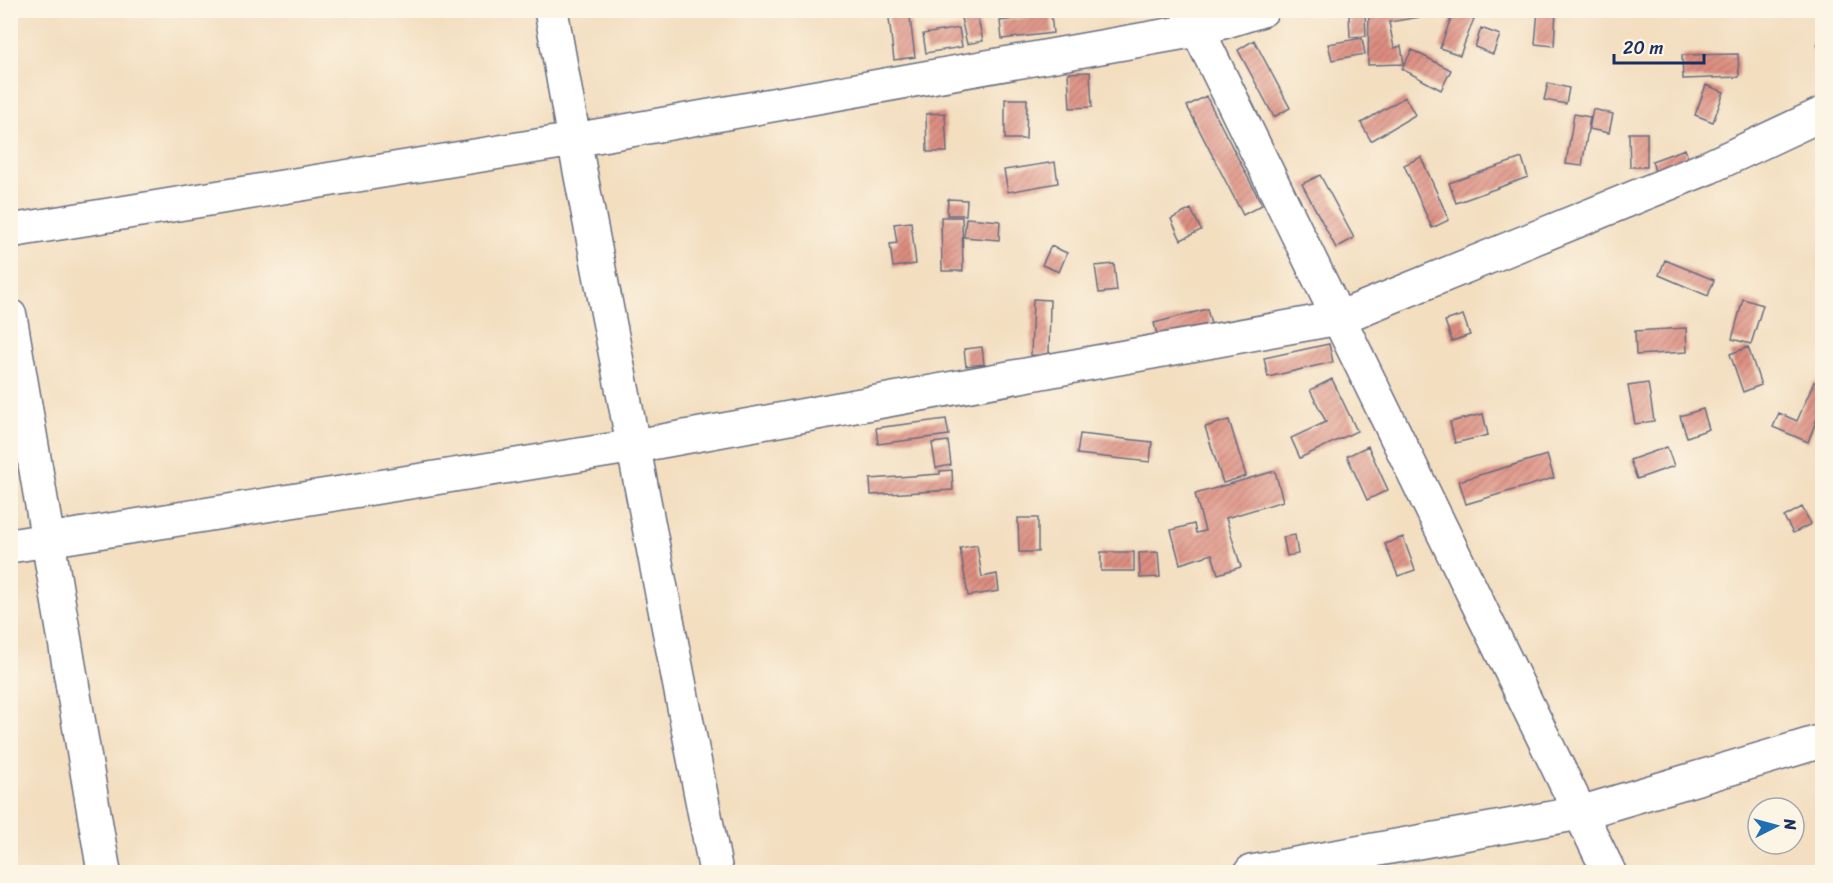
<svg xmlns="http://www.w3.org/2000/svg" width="1833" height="883" font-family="Sriracha,sans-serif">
	<defs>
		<pattern id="building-hatch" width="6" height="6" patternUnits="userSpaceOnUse" patternTransform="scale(1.5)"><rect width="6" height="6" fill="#dd8d80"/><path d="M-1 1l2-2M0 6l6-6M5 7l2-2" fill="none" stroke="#b2746c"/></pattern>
	</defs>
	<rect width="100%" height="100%" fill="#fcf5e5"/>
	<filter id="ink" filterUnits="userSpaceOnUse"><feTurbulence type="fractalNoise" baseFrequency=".0167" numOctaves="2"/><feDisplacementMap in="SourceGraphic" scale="12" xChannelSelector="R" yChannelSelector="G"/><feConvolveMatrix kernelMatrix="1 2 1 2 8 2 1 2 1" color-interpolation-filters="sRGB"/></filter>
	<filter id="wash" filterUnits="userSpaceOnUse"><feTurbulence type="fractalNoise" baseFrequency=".008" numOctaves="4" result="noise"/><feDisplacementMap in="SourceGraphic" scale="24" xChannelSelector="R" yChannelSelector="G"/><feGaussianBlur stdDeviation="1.35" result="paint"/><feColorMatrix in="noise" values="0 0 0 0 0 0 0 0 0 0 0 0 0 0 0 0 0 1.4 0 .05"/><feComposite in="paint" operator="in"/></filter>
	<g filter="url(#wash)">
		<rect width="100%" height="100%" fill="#f3dec0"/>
		<g id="blocks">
			<!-- building -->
			<path fill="url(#building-hatch)" d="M 888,10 L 909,10 L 915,57 L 894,60 Z
				M 959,10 L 976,10 L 983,41 L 967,44 Z
				M 1369,10 L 1432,10 L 1432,15 L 1389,22 L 1394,48 L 1401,46 L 1404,64 L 1368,65 Z
				M 1454,10 L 1477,11 L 1460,55 L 1440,48 Z
				M 1538,10 L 1556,10 L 1554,46 L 1535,44 Z
				M 1365,13 L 1366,36 L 1350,37 L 1349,15 Z
				M 1051,14 L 1053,33 L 1002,39 L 1000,21 Z
				M 959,28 L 962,47 L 926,53 L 923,34 Z
				M 1481,28 L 1500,35 L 1493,54 L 1475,47 Z
				M 1362,38 L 1365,54 L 1332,60 L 1328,44 Z
				M 1254,40 L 1290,108 L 1274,117 L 1238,50 Z
				M 1822,41 L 1822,57 L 1817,44 Z
				M 1412,50 L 1451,70 L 1441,90 L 1402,69 Z
				M 1738,54 L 1739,77 L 1683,79 L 1682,55 Z
				M 1090,72 L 1092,107 L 1070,108 L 1068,73 Z
				M 1548,83 L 1569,88 L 1566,104 L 1544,100 Z
				M 1706,85 L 1724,92 L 1713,122 L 1695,115 Z
				M 1206,96 L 1262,205 L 1243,215 L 1187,106 Z
				M 1405,97 L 1415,115 L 1371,141 L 1361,123 Z
				M 1005,99 L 1027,99 L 1026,139 L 1005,139 Z
				M 1593,109 L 1613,114 L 1609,133 L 1589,129 Z
				M 945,113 L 947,152 L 927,152 L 926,114 Z
				M 1574,114 L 1590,117 L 1582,166 L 1566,164 Z
				M 1629,133 L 1647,133 L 1647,167 L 1630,167 Z
				M 1685,149 L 1691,167 L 1657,178 L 1652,161 Z
				M 1421,157 L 1449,220 L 1432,228 L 1404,165 Z
				M 1522,158 L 1528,177 L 1456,203 L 1449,183 Z
				M 1055,162 L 1058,183 L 1008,192 L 1004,170 Z
				M 1320,175 L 1354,238 L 1336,248 L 1302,184 Z
				M 948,199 L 967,200 L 966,215 L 947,215 Z
				M 1191,209 L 1201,230 L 1181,240 L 1171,219 Z
				M 941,217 L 962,217 L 963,271 L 942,271 Z
				M 966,218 L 1000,221 L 999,240 L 964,237 Z
				M 911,222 L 916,264 L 893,267 L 890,244 L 897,243 L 894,224 Z
				M 1051,246 L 1067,253 L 1059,272 L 1042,265 Z
				M 1665,260 L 1714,280 L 1708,296 L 1659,275 Z
				M 1114,264 L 1117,291 L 1099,293 L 1095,266 Z
				M 1033,299 L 1050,300 L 1049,356 L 1031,355 Z
				M 1743,299 L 1763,305 L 1751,344 L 1732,339 Z
				M 1207,309 L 1212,328 L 1159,342 L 1154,323 Z
				M 1463,315 L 1470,335 L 1452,341 L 1445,321 Z
				M 1686,328 L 1687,352 L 1636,355 L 1635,331 Z
				M 1329,344 L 1333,362 L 1268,377 L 1264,358 Z
				M 982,347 L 984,364 L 966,366 L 964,349 Z
				M 1748,347 L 1761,385 L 1743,392 L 1730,354 Z
				M 1332,379 L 1357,431 L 1300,458 L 1291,438 L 1326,422 L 1310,390 Z
				M 1814,382 L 1822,385 L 1822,406 L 1808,442 L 1773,427 L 1779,413 L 1797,421 Z
				M 1648,383 L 1654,421 L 1635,424 L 1628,386 Z
				M 1703,409 L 1709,429 L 1687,437 L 1680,416 Z
				M 1483,414 L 1488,435 L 1455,443 L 1450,422 Z
				M 946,419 L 949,435 L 878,444 L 876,428 Z
				M 1229,420 L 1246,476 L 1223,483 L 1205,427 Z
				M 1080,434 L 1152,442 L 1150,462 L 1077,454 Z
				M 948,441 L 951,465 L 936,468 L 932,443 Z
				M 1368,446 L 1388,490 L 1367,500 L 1347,456 Z
				M 1667,447 L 1674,466 L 1637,479 L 1630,460 Z
				M 1547,455 L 1554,478 L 1466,504 L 1459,481 Z
				M 952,470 L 953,490 L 871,495 L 870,479 L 940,474 L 940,471 Z
				M 1275,471 L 1283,501 L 1226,518 L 1241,567 L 1218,574 L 1212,554 L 1180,564 L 1171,530 L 1194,524 L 1196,533 L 1205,531 L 1195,494 Z
				M 1802,507 L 1811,524 L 1793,533 L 1784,517 Z
				M 1018,518 L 1038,518 L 1038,552 L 1019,552 Z
				M 1295,535 L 1298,554 L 1287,556 L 1283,537 Z
				M 1403,537 L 1415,570 L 1398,576 L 1385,544 Z
				M 977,545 L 982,577 L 997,574 L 999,591 L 968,596 L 960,548 Z
				M 1101,552 L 1134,552 L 1134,571 L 1101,571 Z
				M 1158,552 L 1160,577 L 1140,578 L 1139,553 Z"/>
		</g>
	</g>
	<g filter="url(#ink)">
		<use href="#blocks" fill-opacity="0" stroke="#676c80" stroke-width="1.5"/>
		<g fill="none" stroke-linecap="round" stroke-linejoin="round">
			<defs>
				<path id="minor" d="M 551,10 L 574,140 L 716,872
					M 1188,10 L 1609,872
					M 10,231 L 574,140 L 1197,30 L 1262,10
					M 10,316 L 104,872
					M 10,546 L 635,446 L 1339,318 L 1709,167 L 1822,114
					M 1251,872 L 1580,813 L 1822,741"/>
			</defs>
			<!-- minor casing -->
			<use href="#minor" stroke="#676c80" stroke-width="36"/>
			<!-- minor -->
			<use href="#minor" stroke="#fff" stroke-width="33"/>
		</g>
	</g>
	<!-- margin -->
	<rect width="1833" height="883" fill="none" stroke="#fcf5e5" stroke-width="36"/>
	<!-- north arrow -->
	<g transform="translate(1776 826) rotate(84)"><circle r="28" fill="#fcf5e5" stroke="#a2a6af" stroke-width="1.5"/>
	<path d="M0-4.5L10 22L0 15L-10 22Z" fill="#1f6fb2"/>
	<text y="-9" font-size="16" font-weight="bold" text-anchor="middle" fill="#1b2f5e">N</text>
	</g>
	<!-- scale -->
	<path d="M1614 54v9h90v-9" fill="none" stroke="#1b2f5e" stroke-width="3"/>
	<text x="1623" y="54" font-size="18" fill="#1b2f5e" stroke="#fcf5e5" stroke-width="4.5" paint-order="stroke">20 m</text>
</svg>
